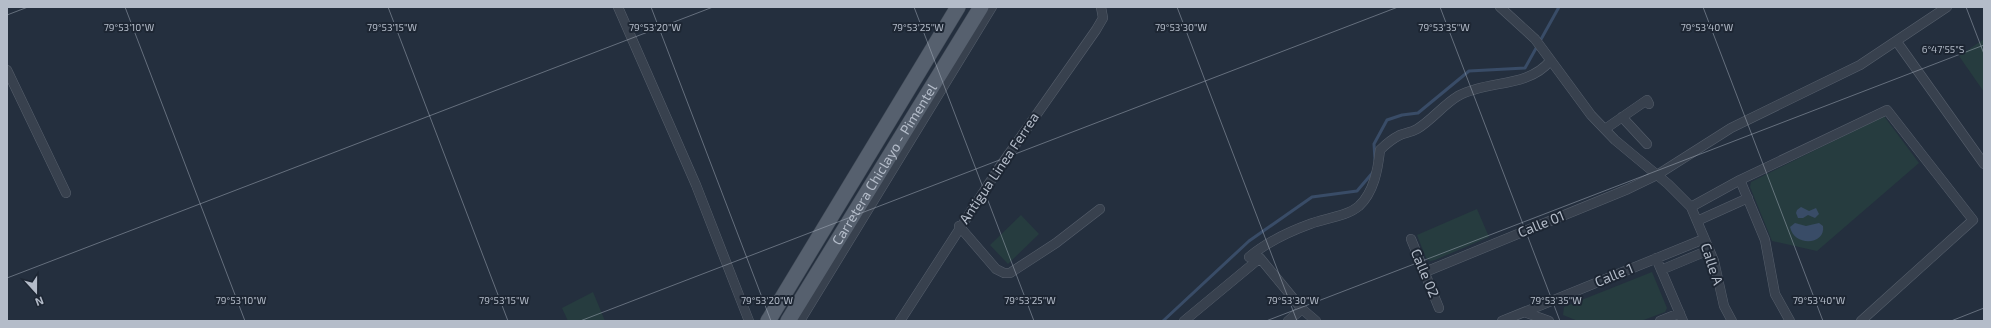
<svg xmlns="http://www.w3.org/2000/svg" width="1991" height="328" font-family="'Exo 2',sans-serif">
	<rect width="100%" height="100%" fill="#242f3e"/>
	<!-- green -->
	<path fill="#263c3f" d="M 1984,39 L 1984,92 L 1959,56 Z
		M 1884,116 L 1919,163 L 1817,251 L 1772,241 L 1750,187 L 1751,182 Z
		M 1477,209 L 1489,237 L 1435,260 L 1430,261 L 1426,258 L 1417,235 Z
		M 1021,215 L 1039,234 L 1008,264 L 990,245 Z
		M 1652,272 L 1667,308 L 1665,312 L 1641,321 L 1578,321 L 1563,315 L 1564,307 Z
		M 593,292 L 605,321 L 568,321 L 562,308 Z"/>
	<!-- water -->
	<path fill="#394c67" d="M 1801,207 L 1809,211 L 1816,208 L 1819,214 L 1815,218 L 1808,215 L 1803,218 L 1798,218 L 1796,213 L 1797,210 Z
		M 1795,223 L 1806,226 L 1819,223 L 1823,226 C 1826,245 1794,247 1790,227 Z"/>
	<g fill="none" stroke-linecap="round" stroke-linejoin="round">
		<!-- stream -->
		<path stroke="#394c67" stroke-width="3" d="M 1375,160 L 1374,144 L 1387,120 L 1402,115 L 1418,113 L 1469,71 L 1525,68 L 1559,7
			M 1163,321 L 1249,241 L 1312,197 L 1357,191 L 1374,171"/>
		<defs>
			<path id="minor" d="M 618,7 L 696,185 L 749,321
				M 1500,7 L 1535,39 L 1591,115 L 1615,140 L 1668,184 L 1691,207 L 1714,261 L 1724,306 L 1732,321
				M 1897,42 L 1984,164
				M 7,70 L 66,193
				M 1622,117 L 1647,144
				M 1605,129 L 1647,100 L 1649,104
				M 1740,180 L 1765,240 L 1775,294 L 1790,321
				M 1691,207 L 1740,180 L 1887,110 L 1973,220 L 1861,321
				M 1697,221 L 1748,198
				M 959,226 L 996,269 L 1004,273 L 1010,273 L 1056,243 L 1100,209
				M 1411,239 L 1439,308
				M 1249,257 C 1267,242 1288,232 1310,224 C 1325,218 1346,217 1359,206 C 1374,192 1378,169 1380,150 C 1386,144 1392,139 1400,135 C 1405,133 1412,132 1417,129 C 1432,120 1443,105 1458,96 C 1487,80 1528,88 1550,61
				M 1656,258 L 1683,321
				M 1661,270 L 1709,250
				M 1425,272 L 1628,189 L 1657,175 L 1731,128 L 1860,65 L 1947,7
				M 1524,312 L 1549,321
				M 800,321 L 992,7
				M 900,321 L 999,168 L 1096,30 L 1103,18 L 1101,7
				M 1184,321 L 1260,258 L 1302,309 L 1316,321
				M 1288,321 L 1302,309
				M 1502,321 L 1704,239
				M 1660,321 L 1680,313"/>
			<g id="primary">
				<path d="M 768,321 L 958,7"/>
				<path id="s1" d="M 788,321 L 981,7"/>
			</g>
		</defs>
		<!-- minor casing -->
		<use href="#minor" stroke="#565f6c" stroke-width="10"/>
		<!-- primary casing -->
		<use href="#primary" stroke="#414a57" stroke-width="16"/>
		<!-- minor -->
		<use href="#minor" stroke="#38414e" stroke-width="9"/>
		<!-- primary -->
		<use href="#primary" stroke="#56606e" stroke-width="15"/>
	</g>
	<!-- ticks -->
	<path fill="none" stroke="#b4bcc9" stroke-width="1" stroke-opacity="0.45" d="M 125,7 L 245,321M 388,7 L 508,321M 651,7 L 771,321M 914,7 L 1034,321M 1177,7 L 1297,321M 1440,7 L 1560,321M 1703,7 L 1823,321M 1966,7 L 1984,54M 7,15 L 28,7M 7,278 L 713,7M 580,321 L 1398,7M 1266,321 L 1984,45M 1951,321 L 1984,308"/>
	<g text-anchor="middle" stroke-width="4" stroke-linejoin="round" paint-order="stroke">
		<!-- street labels -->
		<g font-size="14" fill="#b4bcc9" stroke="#1d2633">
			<text dy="5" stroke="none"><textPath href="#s1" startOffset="184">Carretera Chiclayo - Pimentel</textPath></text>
			<text transform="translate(999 168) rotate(-56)" y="5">Antigua Linea Ferrea</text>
			<text transform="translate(1541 224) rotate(-22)" y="5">Calle 01</text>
			<text transform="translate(1712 264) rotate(72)" y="5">Calle A</text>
			<text transform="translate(1425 273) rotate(67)" y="5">Calle 02</text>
			<text transform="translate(1614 275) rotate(-22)" y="5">Calle 1</text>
		</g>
	</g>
	<g font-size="10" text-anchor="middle" fill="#b4bcc9" stroke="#1d2633" stroke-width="4" stroke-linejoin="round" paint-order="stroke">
		<text x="129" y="31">79°53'10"W</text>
		<text x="392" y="31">79°53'15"W</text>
		<text x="655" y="31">79°53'20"W</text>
		<text x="918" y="31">79°53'25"W</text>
		<text x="1181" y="31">79°53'30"W</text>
		<text x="1444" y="31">79°53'35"W</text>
		<text x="1707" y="31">79°53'40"W</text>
		<text x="1943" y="53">6°47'55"S</text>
		<text x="241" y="304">79°53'10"W</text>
		<text x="504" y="304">79°53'15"W</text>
		<text x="767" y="304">79°53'20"W</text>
		<text x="1030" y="304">79°53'25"W</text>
		<text x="1293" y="304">79°53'30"W</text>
		<text x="1556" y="304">79°53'35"W</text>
		<text x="1819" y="304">79°53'40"W</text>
	</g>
	<!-- border -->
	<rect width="1991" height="328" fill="none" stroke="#b4bcc9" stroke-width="16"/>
	<!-- north arrow -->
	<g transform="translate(36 292) rotate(159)" stroke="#1d2633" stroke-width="3" paint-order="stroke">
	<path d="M0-3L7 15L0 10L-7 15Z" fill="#b4bcc9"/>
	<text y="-6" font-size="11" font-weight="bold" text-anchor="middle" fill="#b4bcc9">N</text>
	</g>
</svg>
